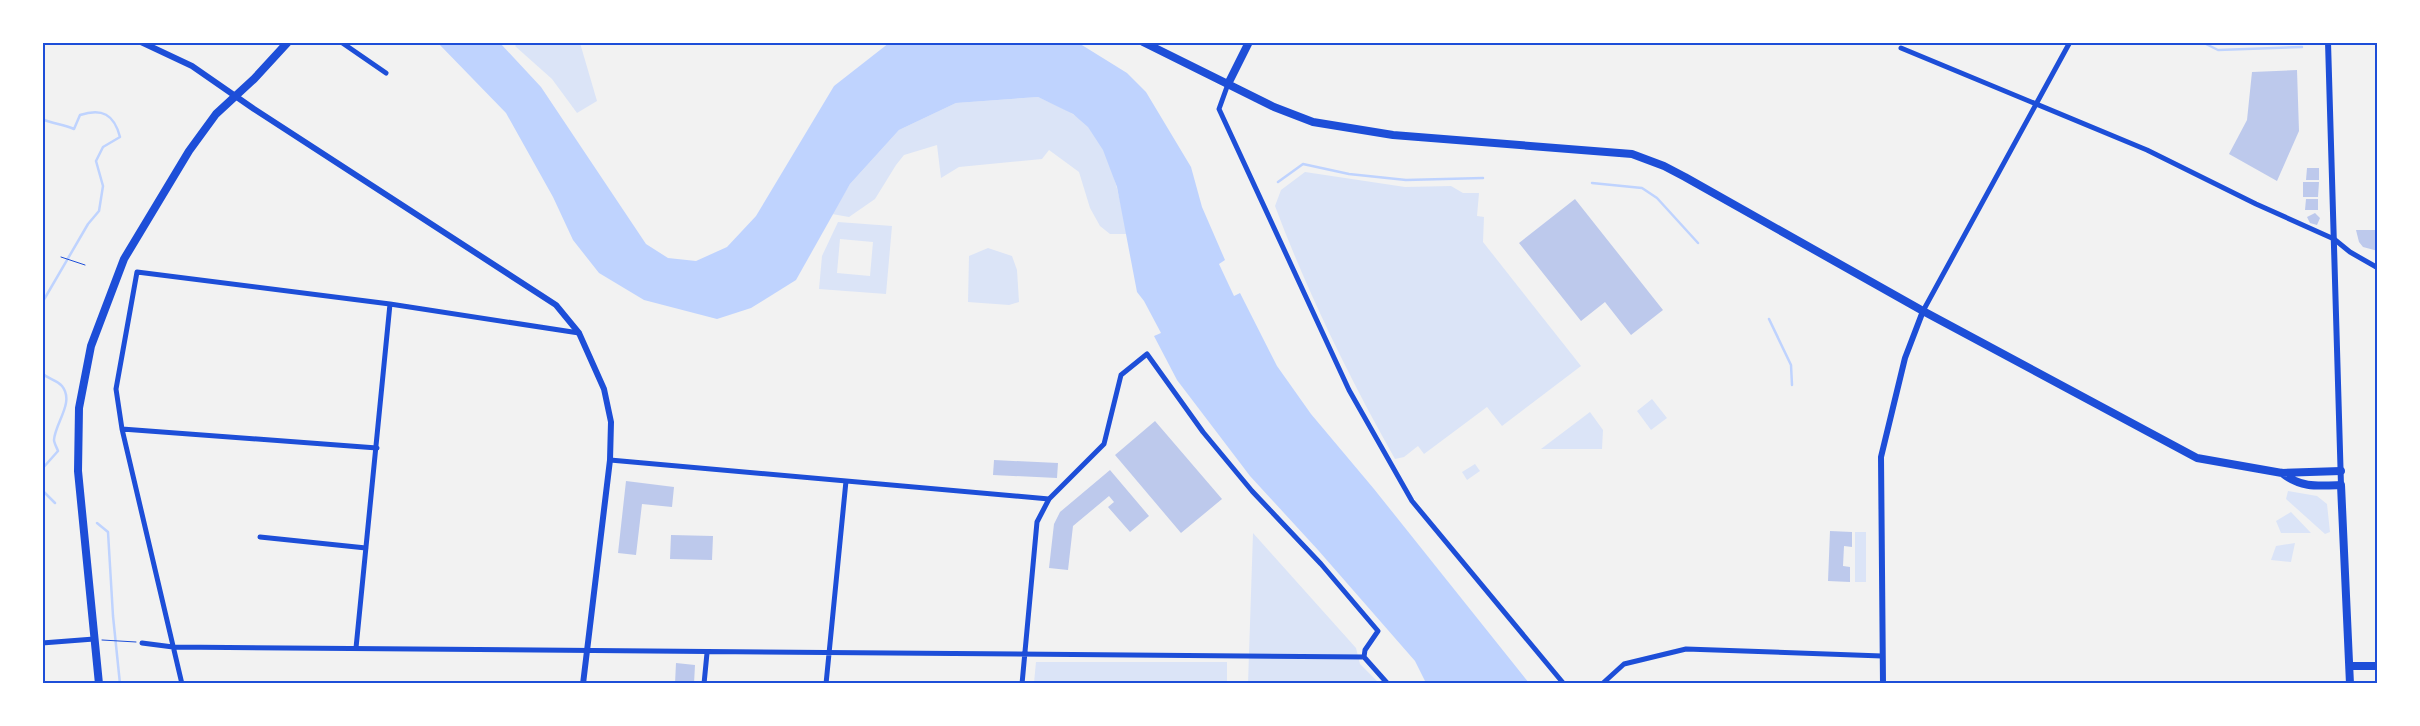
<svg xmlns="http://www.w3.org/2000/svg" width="2420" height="726" font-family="'DM Sans',sans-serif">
	<rect width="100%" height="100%" fill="#f2f2f2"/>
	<!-- green -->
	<path fill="#dbe4f7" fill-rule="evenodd" d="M 518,43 L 580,43 L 597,101 L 577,113 L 552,79 L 515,46 Z
		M 1038,97 C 1055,105 1074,112 1088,126 C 1112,151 1120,201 1127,234 L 1110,234 L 1100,226 L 1090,208 L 1079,172 L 1049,150 L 1042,159 L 959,167 L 941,178 L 937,145 L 904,155 L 896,165 L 875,199 L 849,217 L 832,214 L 850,184 L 899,130 L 956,103 Z
		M 1305,172 L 1405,187 L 1451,186 L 1463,193 L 1479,193 L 1477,216 L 1484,217 L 1483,242 L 1581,366 L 1502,426 L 1487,407 L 1424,454 L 1418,446 L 1404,457 L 1395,459 C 1349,377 1308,294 1275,206 L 1281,190 Z
		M 838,222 L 892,226 L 886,294 L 819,289 L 822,256 ZM 840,239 L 873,242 L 870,276 L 837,273 Z
		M 988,248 L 1012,256 L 1017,270 L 1019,302 L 1009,305 L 968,302 L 969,256 Z
		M 1652,399 L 1667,418 L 1651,430 L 1637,411 Z
		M 1590,412 L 1603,430 L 1602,449 L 1541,449 Z
		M 1475,464 L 1480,471 L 1467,480 L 1462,472 Z
		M 2288,491 L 2317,496 L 2327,504 L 2330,532 L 2325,534 L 2286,499 Z
		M 2291,512 L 2311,533 L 2281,533 L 2276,521 Z
		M 1855,532 L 1866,532 L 1866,582 L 1855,582 Z
		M 1253,533 L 1356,648 L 1360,664 L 1379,683 L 1248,684 Z
		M 2295,543 L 2291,562 L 2271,560 L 2276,546 Z
		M 1036,662 L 1227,662 L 1227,683 L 1034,683 Z"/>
	<!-- water -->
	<path fill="#bfd3fe" d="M 438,43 L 500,43 L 541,87 L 646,244 L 668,258 L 696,261 L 727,247 L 756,216 L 834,86 L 889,43 L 1077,42 L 1127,73 L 1146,92 L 1191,167 L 1202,207 L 1225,260 L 1219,264 L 1234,296 L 1240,293 L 1277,366 L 1311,414 L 1374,489 L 1529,683 L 1426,683 L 1415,661 L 1318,550 L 1250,476 L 1177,380 L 1154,336 L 1161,333 L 1144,301 L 1137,292 L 1117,187 L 1103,150 L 1088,127 L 1073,114 L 1038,97 L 956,103 L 899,130 L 850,184 L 796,280 L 751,308 L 717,319 L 644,300 L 599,273 L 573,240 L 553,197 L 506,113 Z"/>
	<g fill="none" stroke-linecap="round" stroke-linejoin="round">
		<!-- stream -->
		<path stroke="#bfd3fe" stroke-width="2.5" d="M 2202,42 L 2218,50 L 2302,47
			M 42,119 C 53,124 63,124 74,129 L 80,115 C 102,108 114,114 120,137 L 103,147 L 96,161 L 103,186 L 99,211 L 88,224 L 42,303
			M 1278,182 L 1303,164 L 1349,174 L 1406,180 L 1483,178
			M 1592,183 L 1642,188 L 1657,198 L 1698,243
			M 1769,319 L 1791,365 L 1792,385
			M 42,373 C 48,379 57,380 62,386 C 75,402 55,423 54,440 C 54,443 57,448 58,451 L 42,469
			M 42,490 L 55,503
			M 97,523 L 108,532 L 113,616 L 120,684"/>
	</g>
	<!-- building -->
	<path fill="#bdc9ec" d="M 2297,70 L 2299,131 L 2277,181 L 2229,154 L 2247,120 L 2252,72 Z
		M 2307,168 L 2319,168 L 2319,180 L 2306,180 Z
		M 2303,182 L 2319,182 L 2318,197 L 2303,197 Z
		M 1575,199 L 1663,310 L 1631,335 L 1605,302 L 1581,321 L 1519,243 Z
		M 2306,199 L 2318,199 L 2318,210 L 2305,210 Z
		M 2315,213 L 2320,218 L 2317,225 L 2310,223 L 2307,217 Z
		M 2356,230 L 2378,230 L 2378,251 L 2363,247 L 2359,242 Z
		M 1155,421 L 1222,499 L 1181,533 L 1115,455 Z
		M 994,460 L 1058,463 L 1057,478 L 993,475 Z
		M 1110,470 L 1149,516 L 1130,532 L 1108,507 L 1114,502 L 1109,496 L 1073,526 L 1068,570 L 1049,568 L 1054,524 L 1060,512 Z
		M 626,481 L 674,487 L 672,507 L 642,504 L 636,555 L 618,553 Z
		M 1830,531 L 1852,532 L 1852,547 L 1844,546 L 1843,566 L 1850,567 L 1850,582 L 1828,581 Z
		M 671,535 L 713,536 L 712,560 L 670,559 Z
		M 676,663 L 695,665 L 694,684 L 675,684 Z"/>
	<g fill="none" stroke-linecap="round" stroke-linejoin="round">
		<!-- path -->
		<path stroke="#1d4ed8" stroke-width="1" d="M 61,257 L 85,265
			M 102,640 L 136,642"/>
		<!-- minor -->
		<path stroke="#1d4ed8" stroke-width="5" d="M 341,42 L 386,73
			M 1901,48 L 2147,150 L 2256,204 L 2334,239 L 2350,252 L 2378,268
			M 1228,84 L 1219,109 L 1349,390 L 1412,501 L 1564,684
			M 1923,311 L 2070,42
			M 122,429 L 377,448
			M 610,460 L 1049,499
			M 260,537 L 366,548
			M 42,643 L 94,639
			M 142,643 L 173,647 L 1364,657
			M 356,648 L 390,304
			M 1364,657 L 1388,684
			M 182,684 L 122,429 L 116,389 L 137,272 L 390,304 L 579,333
			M 704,684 L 707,653
			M 826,684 L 846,481
			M 1022,684 L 1037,522 L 1049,499 L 1104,444 L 1121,375 L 1147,354 L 1203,432 L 1252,491 L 1321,564 L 1378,631 L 1365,650 L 1364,657
			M 1602,684 L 1624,664 L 1686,649 L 1882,656"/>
		<!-- tertiary -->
		<path stroke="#1d4ed8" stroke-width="6" d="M 141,42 L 192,66 L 254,109 L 556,305 L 579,333 L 604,389 L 611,422 L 610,460 L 583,684
			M 2328,42 L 2341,485
			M 1883,684 L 1881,457 L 1905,358 L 1923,311"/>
		<!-- secondary -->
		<path stroke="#1d4ed8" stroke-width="8" d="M 1143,42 L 1274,107 L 1313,122 L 1393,135 L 1632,154 L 1664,166 L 1685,177 L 1923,311 L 2197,458 L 2282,473 L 2341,471
			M 1228,84 L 1249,42
			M 2282,473 C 2300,488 2318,486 2341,485 L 2350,684
			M 2350,666 L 2378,666
			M 99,684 L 78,471 L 79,408 L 91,346 L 124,259 L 189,151 L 216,114 L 254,79 L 288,42"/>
	</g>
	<!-- border -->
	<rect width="2420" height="726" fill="none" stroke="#ffffff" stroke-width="88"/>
	<rect x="44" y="44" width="2332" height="638" fill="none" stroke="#1d4ed8" stroke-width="2"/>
</svg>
